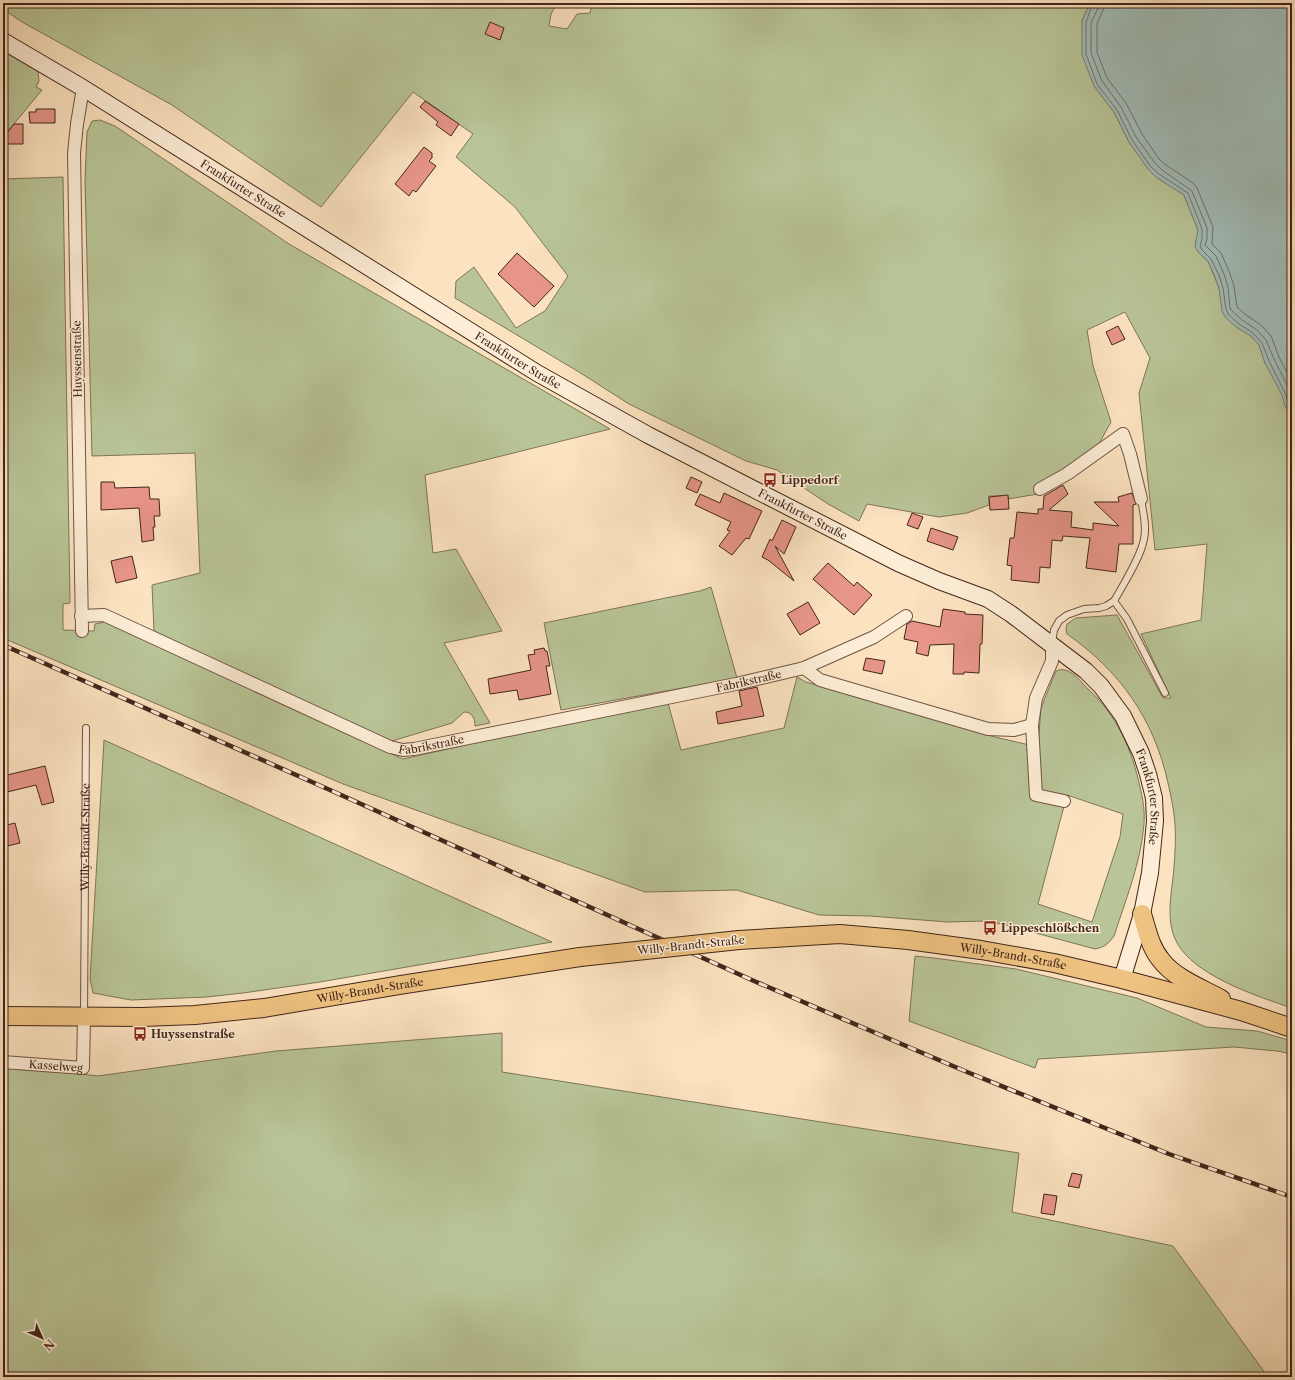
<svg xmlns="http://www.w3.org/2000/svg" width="1295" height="1380" font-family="'Libre Caslon Text',serif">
	<rect width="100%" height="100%" fill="#fce3c0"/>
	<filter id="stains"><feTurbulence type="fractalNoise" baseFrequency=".005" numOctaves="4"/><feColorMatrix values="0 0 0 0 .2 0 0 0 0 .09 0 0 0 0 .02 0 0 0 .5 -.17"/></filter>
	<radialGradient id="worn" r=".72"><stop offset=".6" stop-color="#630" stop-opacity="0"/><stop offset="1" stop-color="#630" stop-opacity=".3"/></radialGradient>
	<!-- green -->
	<path fill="#b9c597" stroke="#7e7558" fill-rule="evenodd" d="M 3,3 L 557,3 L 551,14 L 549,26 L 567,29 L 577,14 L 590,13 L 592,3 L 1090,3 L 1082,21 L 1094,86 L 1114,112 L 1129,142 L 1156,177 L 1184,195 L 1198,230 L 1198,238 L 1195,242 L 1199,253 L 1208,261 L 1219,288 L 1221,298 L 1236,327 L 1251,336 L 1259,345 L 1265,363 L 1282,394 L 1285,406 L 1292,416 L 1292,1008 C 1259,997 1202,978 1181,949 C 1163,925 1172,894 1174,867 C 1175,853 1176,838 1175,824 C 1174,810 1171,796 1168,783 C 1154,719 1120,671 1067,634 L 1066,629 L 1067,624 L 1076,618 L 1117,615 L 1163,698 L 1171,698 L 1141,634 L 1201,620 L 1207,544 L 1155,550 L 1139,393 L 1150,358 L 1125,312 L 1087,330 L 1093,366 L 1111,422 L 1095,451 L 1044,493 L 1008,499 L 1008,496 L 989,496 L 989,505 L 967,513 L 939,517 L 867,504 L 859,521 L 828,504 L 777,470 L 746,461 L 629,404 L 579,372 L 455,298 L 456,281 L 474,267 L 516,328 L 545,311 L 568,276 L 515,207 L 456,157 L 473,134 L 413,92 L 321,207 L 172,105 L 22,22 L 3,9 Z
		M 3,50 L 38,71 L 39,81 L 36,87 L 42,90 L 3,137 Z
		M 100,120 L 115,126 L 289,244 L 610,429 L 425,475 L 433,553 L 456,549 L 502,631 L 444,643 L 490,723 L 475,726 C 475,718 472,712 464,712 L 452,723 L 392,741 L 205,656 L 154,631 L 152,585 L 200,573 L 195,453 L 92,456 L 85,181 L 87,132 L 92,121 Z
		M 63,177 L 70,603 L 63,604 L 63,630 L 94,631 L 95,624 L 105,622 L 403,759 L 479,742 L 668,703 L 681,750 L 784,728 L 797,677 L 806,682 L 995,737 L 1038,747 L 1041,708 L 1056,671 C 1069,665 1080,681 1088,689 C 1117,715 1132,750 1140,787 C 1143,799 1145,812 1144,824 C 1141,862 1126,899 1114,936 C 1108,944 1105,947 1095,949 L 1006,925 L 985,921 L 948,922 L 870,916 L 819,915 L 737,890 L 645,892 L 343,784 L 3,638 L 3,179 ZM 1067,795 L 1123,814 L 1120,837 L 1092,922 L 1038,904 Z
		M 711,587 L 737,678 L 561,710 L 544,623 L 700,591 Z
		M 104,740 L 552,942 L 320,982 L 243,993 L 207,997 L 131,1000 L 93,993 L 90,979 Z
		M 915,956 L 934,958 L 1016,969 L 1137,998 L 1206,1027 L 1257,1031 L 1292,1041 L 1292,1054 L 1277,1051 L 1234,1047 L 1038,1059 L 1035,1068 L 909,1021 Z
		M 502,1033 L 502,1072 L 1019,1153 L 1012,1212 L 1173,1246 L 1268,1377 L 3,1377 L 3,1065 L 98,1076 L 276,1051 Z"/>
	<!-- water -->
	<path fill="#a1bdb9" stroke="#7b8079" d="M 1090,3 L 1292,3 L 1292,416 L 1285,406 L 1282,395 L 1265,363 L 1259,345 L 1251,336 L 1236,327 L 1225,317 L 1222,311 L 1219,288 L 1215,277 L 1208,261 L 1199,253 L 1195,247 L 1198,230 L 1184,195 L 1156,177 L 1148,169 L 1129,142 L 1114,112 L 1094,86 L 1082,55 L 1082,21 Z"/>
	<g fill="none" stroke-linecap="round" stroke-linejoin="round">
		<!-- shore -->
		<path stroke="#72716a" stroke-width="1" d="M 1093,3 L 1086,22 L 1086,54 L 1097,84 L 1117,110 L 1132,140 L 1151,167 L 1159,174 L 1188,193 L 1202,229 L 1202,239 L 1200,246 L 1202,250 L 1211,259 L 1219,275 L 1223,288 L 1226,309 L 1228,314 L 1239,324 L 1253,333 L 1262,343 L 1269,361 L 1285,393 L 1289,404 L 1292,409
			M 1099,3 L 1098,8 L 1091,23 L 1091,53 L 1102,81 L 1121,107 L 1136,137 L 1155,163 L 1162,170 L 1192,191 L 1207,228 L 1207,239 L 1205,245 L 1216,256 L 1224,274 L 1228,287 L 1230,308 L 1232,311 L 1242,320 L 1257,330 L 1266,340 L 1274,359 L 1290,391 L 1292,398
			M 1105,3 L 1103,10 L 1097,24 L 1097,52 L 1107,78 L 1126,103 L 1142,134 L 1159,159 L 1166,165 L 1193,183 L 1197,188 L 1213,227 L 1212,244 L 1221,253 L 1229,271 L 1234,286 L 1237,307 L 1246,315 L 1261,325 L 1271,336 L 1279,357 L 1292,382"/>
	</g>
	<!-- building -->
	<path fill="#e79588" stroke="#42251a" d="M 490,22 L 504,28 L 500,40 L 485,34 Z
		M 425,101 L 459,124 L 451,136 L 436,125 L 438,122 L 420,107 Z
		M 36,109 L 55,109 L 55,123 L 30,123 L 29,112 L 36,112 Z
		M 14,124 L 23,124 L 23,144 L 7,144 L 7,133 Z
		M 424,147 L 432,153 L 432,158 L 429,161 L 436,166 L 416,192 L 413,190 L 409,196 L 395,184 Z
		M 517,253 L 554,286 L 534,307 L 498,274 Z
		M 1118,326 L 1125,339 L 1112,345 L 1106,332 Z
		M 691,477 L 702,482 L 697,493 L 686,488 Z
		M 101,482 L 114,482 L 115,488 L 149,487 L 150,499 L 159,499 L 160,516 L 154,516 L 155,527 L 153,527 L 154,540 L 142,542 L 139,508 L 101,510 Z
		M 1063,485 L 1068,494 L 1049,510 L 1072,512 L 1071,527 L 1093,530 L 1093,523 L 1119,526 L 1094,502 L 1119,502 L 1118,497 L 1132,493 L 1136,504 L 1133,505 L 1133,544 L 1119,544 L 1116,572 L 1086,568 L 1090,538 L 1063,536 L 1062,541 L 1052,540 L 1050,568 L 1040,567 L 1039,583 L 1011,580 L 1012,566 L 1007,565 L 1010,538 L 1014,538 L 1017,512 L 1038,514 L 1038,509 L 1043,509 L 1044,496 Z
		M 724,493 L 762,511 L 749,539 L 746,538 L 732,555 L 719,546 L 730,531 L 727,530 L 731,522 L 695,505 L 700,494 L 720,503 Z
		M 1008,495 L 1009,509 L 990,510 L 989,497 Z
		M 912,513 L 923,517 L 918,529 L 907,525 Z
		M 782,520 L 796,527 L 784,554 L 775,546 L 794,581 L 768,560 L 762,557 L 770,539 L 772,541 Z
		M 931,528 L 958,537 L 953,550 L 927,541 Z
		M 132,556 L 137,578 L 116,583 L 111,561 Z
		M 828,563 L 854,586 L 857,582 L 872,595 L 854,615 L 813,579 Z
		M 808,602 L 820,623 L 800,635 L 787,614 Z
		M 943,609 L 965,612 L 965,614 L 983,615 L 982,644 L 980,644 L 979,673 L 964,672 L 964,674 L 953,674 L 954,644 L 930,645 L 928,656 L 916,653 L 918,642 L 904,639 L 907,624 L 912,621 L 940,627 Z
		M 544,648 L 545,651 L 547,651 L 550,666 L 546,666 L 551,694 L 519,700 L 517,690 L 490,694 L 488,679 L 531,670 L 528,655 L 535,654 L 534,650 Z
		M 866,658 L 885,661 L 882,674 L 863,670 Z
		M 757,687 L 764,716 L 718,724 L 716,712 L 742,706 L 739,691 Z
		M 45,766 L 54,802 L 42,805 L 36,785 L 3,793 L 3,776 Z
		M 15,823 L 20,843 L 3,847 L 3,826 Z
		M 1072,1173 L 1082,1175 L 1079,1188 L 1068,1186 Z
		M 1044,1194 L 1057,1196 L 1054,1215 L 1041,1213 Z"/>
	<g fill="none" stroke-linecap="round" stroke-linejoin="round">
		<defs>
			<g id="lane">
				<path d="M 1114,601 L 1127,619 L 1165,693"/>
				<path d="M 1052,643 L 1054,630 L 1059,621 L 1067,615 L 1084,609 L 1099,608 L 1106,606 L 1114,601 C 1123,585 1141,557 1144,539 C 1147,526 1143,512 1141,499"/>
				<path id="s1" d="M 84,1014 L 86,728"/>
			</g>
			<g id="street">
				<path d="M 1040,489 L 1067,474 L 1123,434 L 1130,454 L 1141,499"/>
				<path id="s2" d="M 81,616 L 104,615 L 390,747 L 403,750 L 414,749 L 736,684 L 804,668 L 874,637 L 906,616"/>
				<path d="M 82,631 L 74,153 L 77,124 L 83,88"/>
				<path d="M 1052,644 L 1052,661 L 1036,698 L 1032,725 L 1036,795 L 1064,801"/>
				<path d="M 804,668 L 820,680 L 988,729 L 1014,730 L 1032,725"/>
				<path id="s3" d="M 3,1062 L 83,1068 L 84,1018"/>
			</g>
			<g id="secondary">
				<path id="s4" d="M 3,41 L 83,88 L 537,373 L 648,435 L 898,563 L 939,581 L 988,599 L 1011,614 L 1086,671 L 1101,686 L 1123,716 L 1141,753 L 1148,774 L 1154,798 L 1155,821 L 1150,873 L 1142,914 L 1122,979"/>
			</g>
			<g id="primary">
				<path d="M 1142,914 C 1147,930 1150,947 1161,960 C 1174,978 1203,989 1221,999"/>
				<path id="s5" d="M 739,940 L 840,934 L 908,940 L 981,950 L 1054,963 L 1122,979 L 1241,1011 L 1292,1028"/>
				<path id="s6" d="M 3,1016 L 142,1017 L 195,1015 L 264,1008 L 400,985 L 580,957"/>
			</g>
		</defs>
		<!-- lane casing -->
		<use href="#lane" stroke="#705444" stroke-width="8"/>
		<!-- street casing -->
		<use href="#street" stroke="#705444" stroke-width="14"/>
		<!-- secondary casing -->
		<use href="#secondary" stroke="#42251a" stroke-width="18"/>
		<!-- primary casing -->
		<use href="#primary" stroke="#42251a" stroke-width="20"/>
		<!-- lane -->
		<use href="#lane" stroke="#fdedd6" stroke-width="6"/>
		<!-- street -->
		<use href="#street" stroke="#fdedd6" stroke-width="12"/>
		<!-- secondary -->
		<use href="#secondary" stroke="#fdedd6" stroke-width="16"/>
		<!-- primary -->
		<use href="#primary" stroke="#eec280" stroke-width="18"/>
		<defs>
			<path id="rail" d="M 3,645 L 330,790 L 754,981 L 967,1072 L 1169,1154 L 1292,1197"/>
		</defs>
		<!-- rail casing -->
		<use href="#rail" stroke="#42251a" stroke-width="4.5"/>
		<!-- rail -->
		<use href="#rail" stroke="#fdedd6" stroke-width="3" stroke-dasharray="9" stroke-linecap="butt"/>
		<defs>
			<path id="primary-bridge" d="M 580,957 L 739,940"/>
		</defs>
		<!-- primary-bridge casing -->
		<use href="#primary-bridge" stroke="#42251a" stroke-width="20" stroke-linecap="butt"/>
		<!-- primary-bridge -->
		<use href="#primary-bridge" stroke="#eec280" stroke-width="18"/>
	</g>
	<!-- icons -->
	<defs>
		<symbol id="bus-bare" viewBox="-9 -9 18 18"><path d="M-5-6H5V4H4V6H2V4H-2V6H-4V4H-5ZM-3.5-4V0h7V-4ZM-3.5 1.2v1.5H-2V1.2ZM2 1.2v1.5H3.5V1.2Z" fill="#8f2418" stroke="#fdedd6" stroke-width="2.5" paint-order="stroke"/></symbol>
	</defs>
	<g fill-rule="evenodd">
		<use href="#bus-bare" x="760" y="470" width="20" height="20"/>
		<use href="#bus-bare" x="980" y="918" width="20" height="20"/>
		<use href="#bus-bare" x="130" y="1024" width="20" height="20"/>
	</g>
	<g text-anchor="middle" stroke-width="3" stroke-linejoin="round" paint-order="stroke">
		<!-- street labels -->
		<g font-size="11" fill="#42251a" stroke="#fdedd6">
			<text dy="4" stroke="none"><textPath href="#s4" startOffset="282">Frankfurter Straße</textPath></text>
			<text transform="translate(77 359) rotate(-91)" y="4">Huyssenstraße</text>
			<text dy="4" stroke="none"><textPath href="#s4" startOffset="606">Frankfurter Straße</textPath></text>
			<text dy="4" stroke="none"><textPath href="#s4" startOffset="930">Frankfurter Straße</textPath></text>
			<text dy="4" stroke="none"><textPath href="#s2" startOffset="704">Fabrikstraße</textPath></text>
			<text dy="4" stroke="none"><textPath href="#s2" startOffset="380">Fabrikstraße</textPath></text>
			<text dy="4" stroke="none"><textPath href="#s4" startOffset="1400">Frankfurter Straße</textPath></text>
			<text dy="4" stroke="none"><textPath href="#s1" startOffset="177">Willy-Brandt-Straße</textPath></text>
			<text transform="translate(691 945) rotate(-6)" y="4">Willy-Brandt-Straße</text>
			<text dy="4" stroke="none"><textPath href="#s5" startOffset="276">Willy-Brandt-Straße</textPath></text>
			<text dy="4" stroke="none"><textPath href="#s6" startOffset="369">Willy-Brandt-Straße</textPath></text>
			<text dy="4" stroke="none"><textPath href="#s3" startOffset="53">Kasselweg</textPath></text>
		</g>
		<!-- poi labels -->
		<g font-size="11" font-weight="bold" fill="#42251a" stroke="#fdedd6" text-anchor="start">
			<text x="781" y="484">Lippedorf</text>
			<text x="1001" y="932">Lippeschlößchen</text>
			<text x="151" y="1038">Huyssenstraße</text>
		</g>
	</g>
	<!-- margin -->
	<rect width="1295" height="1380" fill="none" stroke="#fce3c0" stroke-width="16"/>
	<rect x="4" y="4" width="1287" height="1372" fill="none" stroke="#42251a" stroke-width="2"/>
	<rect x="8" y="8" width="1279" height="1364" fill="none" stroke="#42251a"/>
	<!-- north arrow -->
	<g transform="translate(42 1338) rotate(135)" stroke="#fdedd6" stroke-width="3" paint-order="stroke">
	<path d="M0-3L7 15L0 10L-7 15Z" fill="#42251a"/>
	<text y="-6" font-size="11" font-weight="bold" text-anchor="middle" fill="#42251a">N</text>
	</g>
	<rect width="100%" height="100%" filter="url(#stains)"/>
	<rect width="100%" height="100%" fill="url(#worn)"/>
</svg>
